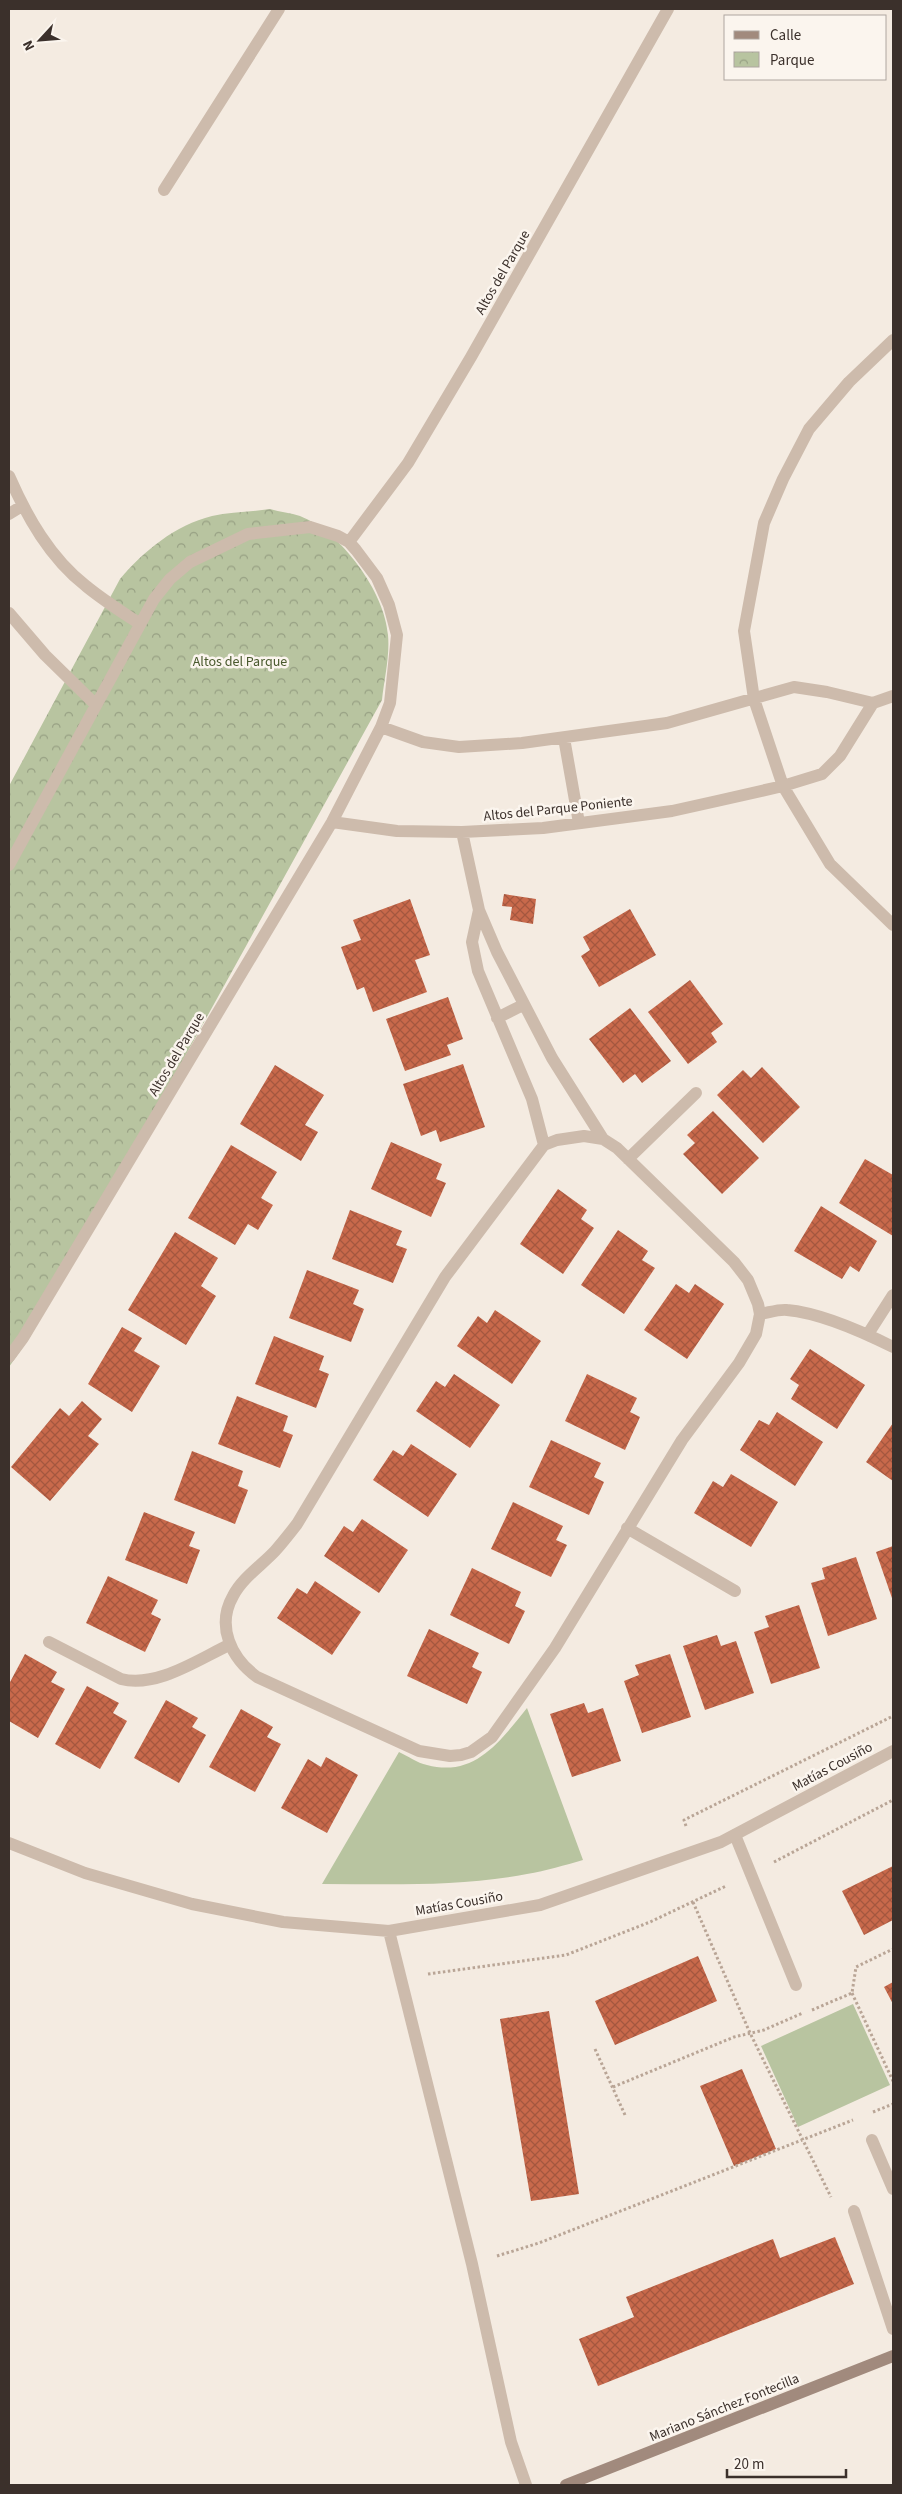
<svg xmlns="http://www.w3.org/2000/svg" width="902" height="2494" font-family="'Source Sans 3',sans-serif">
	<defs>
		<pattern id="park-crowns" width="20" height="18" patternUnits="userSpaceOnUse" patternTransform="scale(1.25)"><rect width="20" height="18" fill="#b8c4a0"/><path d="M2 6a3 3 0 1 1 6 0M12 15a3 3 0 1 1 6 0" fill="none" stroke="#97a083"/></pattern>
		<pattern id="building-cross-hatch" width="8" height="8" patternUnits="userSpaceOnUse" patternTransform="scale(1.25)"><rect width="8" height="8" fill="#c8694b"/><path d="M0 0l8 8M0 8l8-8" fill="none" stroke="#a4573f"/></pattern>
	</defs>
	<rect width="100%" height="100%" fill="#f4ebe1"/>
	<!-- green -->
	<path fill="#b8c4a0" d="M 527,1708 L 583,1860 C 565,1865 546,1871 527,1874 C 460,1887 390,1884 322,1884 L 399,1752 C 408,1756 417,1763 427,1765 C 475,1778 501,1740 527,1708 Z
		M 853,2004 L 890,2085 L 798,2127 L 761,2046 Z"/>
	<!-- park -->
	<path fill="url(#park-crowns)" d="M 270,509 C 280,512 291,513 300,516 C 341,532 385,592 388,635 C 390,656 384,680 382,700 L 30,1337 L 9,1367 L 9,786 L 120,579 C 144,551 175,525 212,516 C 230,512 251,512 270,509 Z"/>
	<!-- building -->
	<path fill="url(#building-cross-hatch)" d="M 504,894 L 536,899 L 533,924 L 510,920 L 512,907 L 502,906 Z
		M 410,899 L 430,955 L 415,960 L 427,992 L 373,1012 L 364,987 L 357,990 L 341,947 L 361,940 L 353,920 Z
		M 630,909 L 656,955 L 599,987 L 581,956 L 590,950 L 583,937 Z
		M 690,980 L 723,1024 L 711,1033 L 717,1042 L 688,1064 L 648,1012 Z
		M 448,997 L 463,1039 L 447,1045 L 451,1055 L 405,1071 L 386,1019 Z
		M 630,1008 L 671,1061 L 642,1083 L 635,1074 L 623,1083 L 589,1039 Z
		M 463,1064 L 485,1127 L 440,1142 L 436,1130 L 421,1136 L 403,1084 Z
		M 275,1065 L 324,1095 L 305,1125 L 318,1132 L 301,1161 L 240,1124 Z
		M 762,1067 L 800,1107 L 763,1143 L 717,1095 L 743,1070 L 751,1078 Z
		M 713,1111 L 759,1158 L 722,1194 L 683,1154 L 695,1143 L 687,1135 Z
		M 391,1142 L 442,1164 L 436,1179 L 446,1183 L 431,1217 L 371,1189 Z
		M 231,1145 L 277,1172 L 261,1198 L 273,1205 L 258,1230 L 248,1224 L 235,1245 L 188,1218 Z
		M 865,1159 L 893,1175 L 893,1236 L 839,1203 Z
		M 558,1189 L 587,1210 L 581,1219 L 594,1228 L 563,1274 L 520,1244 Z
		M 821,1206 L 877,1241 L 859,1272 L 850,1266 L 842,1279 L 794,1251 Z
		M 350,1210 L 402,1231 L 396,1245 L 407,1249 L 393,1283 L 332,1259 Z
		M 618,1230 L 648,1251 L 642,1260 L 655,1268 L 624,1314 L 581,1285 Z
		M 175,1232 L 218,1258 L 201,1286 L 216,1296 L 186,1345 L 128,1310 Z
		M 307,1270 L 359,1290 L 353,1304 L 364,1309 L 351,1342 L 289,1318 Z
		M 676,1284 L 689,1293 L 695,1284 L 724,1304 L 687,1359 L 644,1330 Z
		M 495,1310 L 541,1341 L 512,1384 L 457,1346 L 478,1316 L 487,1323 Z
		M 122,1327 L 142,1338 L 134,1351 L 160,1366 L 132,1412 L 88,1384 Z
		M 274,1336 L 324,1356 L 319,1370 L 329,1374 L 316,1408 L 255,1384 Z
		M 810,1349 L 865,1385 L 837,1429 L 791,1399 L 799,1385 L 790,1379 Z
		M 454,1374 L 500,1405 L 470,1448 L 416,1411 L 436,1381 L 445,1387 Z
		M 587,1374 L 637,1398 L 630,1412 L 640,1417 L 625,1450 L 565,1421 Z
		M 237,1396 L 288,1416 L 283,1431 L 293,1435 L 280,1468 L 218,1444 Z
		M 82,1401 L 102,1419 L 88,1436 L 99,1444 L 50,1501 L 11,1467 L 60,1408 L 69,1416 Z
		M 777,1412 L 823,1442 L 795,1486 L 740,1450 L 759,1420 L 769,1425 Z
		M 893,1423 L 893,1481 L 866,1462 Z
		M 551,1440 L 601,1463 L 594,1477 L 604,1482 L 589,1515 L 529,1487 Z
		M 411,1444 L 457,1474 L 428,1517 L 373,1480 L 393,1450 L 403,1456 Z
		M 192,1451 L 243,1471 L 238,1486 L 248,1490 L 235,1524 L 174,1500 Z
		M 731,1474 L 778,1502 L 751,1547 L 694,1513 L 713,1481 L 723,1487 Z
		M 513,1502 L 563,1526 L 556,1540 L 567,1545 L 551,1577 L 491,1549 Z
		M 144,1512 L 195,1532 L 189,1546 L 200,1550 L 187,1584 L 125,1560 Z
		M 362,1519 L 408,1550 L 379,1593 L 324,1556 L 344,1526 L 353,1532 Z
		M 893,1546 L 893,1601 L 876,1552 Z
		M 856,1557 L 877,1619 L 828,1636 L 811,1583 L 825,1579 L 822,1568 Z
		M 472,1568 L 521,1592 L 515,1606 L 525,1611 L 509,1644 L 450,1615 Z
		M 108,1576 L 158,1600 L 151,1614 L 161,1619 L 145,1652 L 86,1623 Z
		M 315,1581 L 361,1612 L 332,1655 L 277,1618 L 297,1588 L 307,1594 Z
		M 799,1605 L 820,1668 L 771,1684 L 754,1632 L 769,1627 L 765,1616 Z
		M 429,1629 L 479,1653 L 472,1667 L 482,1672 L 467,1704 L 407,1676 Z
		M 717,1635 L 721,1646 L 736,1641 L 754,1693 L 705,1710 L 683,1646 Z
		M 25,1654 L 57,1672 L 51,1682 L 65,1689 L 38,1738 L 9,1721 L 9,1684 Z
		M 670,1654 L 691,1717 L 642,1733 L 624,1681 L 639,1675 L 635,1665 Z
		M 87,1686 L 119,1703 L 113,1713 L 127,1721 L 100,1769 L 55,1744 Z
		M 166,1700 L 198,1718 L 192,1727 L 206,1735 L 179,1783 L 134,1758 Z
		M 584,1703 L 588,1713 L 603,1708 L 621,1761 L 572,1777 L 550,1714 Z
		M 241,1709 L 273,1727 L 267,1737 L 281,1744 L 255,1792 L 209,1767 Z
		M 326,1757 L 358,1775 L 327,1833 L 281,1808 L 308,1759 L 321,1767 Z
		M 893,1866 L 893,1920 L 864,1935 L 842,1891 Z
		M 698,1956 L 717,2001 L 615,2045 L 595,2001 Z
		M 893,1982 L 893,2004 L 884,1987 Z
		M 549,2011 L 579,2194 L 531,2201 L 500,2019 Z
		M 742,2069 L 776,2149 L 734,2166 L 700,2086 Z
		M 835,2237 L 854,2284 L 598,2386 L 579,2339 L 634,2317 L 626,2297 L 773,2239 L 780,2258 Z"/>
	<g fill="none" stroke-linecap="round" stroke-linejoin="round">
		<!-- path -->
		<path stroke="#b9a596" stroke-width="3" stroke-dasharray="2.5 2.5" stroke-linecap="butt" d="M 686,1826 L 684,1820 L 893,1716
			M 774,1862 L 893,1800
			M 693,1902 L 750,2033 L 831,2197
			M 428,1974 L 566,1955 L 650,1922 L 726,1886
			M 852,1993 L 893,2081
			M 812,2010 L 852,1993 L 856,1967 L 893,1949
			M 595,2049 L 625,2115
			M 613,2087 L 734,2037 L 764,2030 L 803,2013
			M 873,2112 L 893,2104
			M 497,2256 L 539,2243 L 853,2120"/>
		<!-- lane -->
		<path stroke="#cdbbac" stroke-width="12" d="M 735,1835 L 796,1985
			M 872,2140 L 893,2189
			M 854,2211 L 893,2329"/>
		<!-- street -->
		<path stroke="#cdbbac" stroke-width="12" d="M 164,190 L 279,9
			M 893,340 L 849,382 L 809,429 L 783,479 L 764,523 L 744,631 L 754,699 L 783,786 L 830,864 L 893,925
			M 9,476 C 27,517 50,558 86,586 C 103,600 122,612 140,624
			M 9,514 L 22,506
			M 349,542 L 408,463 L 471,357 L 668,9
			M 9,613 L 45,655 L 95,704
			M 381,727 L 423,742 L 459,747 L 522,743 L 667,723 L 794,687 L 827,692 L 873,703 L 893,696
			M 564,738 L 579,823
			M 332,822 L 397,831 L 462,832 L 543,828 L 672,811 L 717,801 L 783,786 L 822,774 L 840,756 L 873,703
			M 462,832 L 479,910 L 497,952 L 552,1058 L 603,1139
			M 9,865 L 154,599 L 170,579 L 190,562 L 248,534 L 310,527 L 338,536 L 349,542 L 356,550 L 377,578 L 389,605 L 397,635 L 390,703 L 381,727 L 332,822 L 23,1338 L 9,1357
			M 479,910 L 472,942 L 478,971 L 532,1099 L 544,1145
			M 497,1018 L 523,1005
			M 584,1136 L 603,1139 L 617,1148 L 734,1262 L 748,1280 L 758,1304 L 760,1314 L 756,1334 L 739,1363 L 682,1440 L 555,1648 L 492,1737 L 471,1752 L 461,1755 L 450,1756 L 419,1751 L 257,1677 C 231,1658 216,1626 233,1596 C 242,1578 262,1565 275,1551 C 283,1542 290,1533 297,1524 L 445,1277 L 544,1145 L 557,1140 Z
			M 628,1159 L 696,1093
			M 760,1314 C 768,1313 778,1309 787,1310 C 821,1313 863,1332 893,1347
			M 868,1334 L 893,1295
			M 627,1528 L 735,1591
			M 49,1642 L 121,1679 C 157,1688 197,1660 229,1645
			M 9,1843 L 85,1873 L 192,1904 L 283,1922 L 389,1931 L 540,1905 L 721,1842 L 893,1751
			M 389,1931 L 472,2264 L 511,2442 L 526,2485"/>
		<!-- secondary -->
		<path stroke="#a18a7d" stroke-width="12" d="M 566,2485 L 893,2356"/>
	</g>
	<g text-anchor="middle" stroke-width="5" stroke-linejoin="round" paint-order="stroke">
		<!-- street labels -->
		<g font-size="14" fill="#3b302b" stroke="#fbf5ee">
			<text transform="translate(502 272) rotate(-60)" y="5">Altos del Parque</text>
			<text transform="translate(558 808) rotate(-6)" y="5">Altos del Parque Poniente</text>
			<text transform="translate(176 1054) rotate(-59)" y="5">Altos del Parque</text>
			<text transform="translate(832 1766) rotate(-28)" y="5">Matías Cousiño</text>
			<text transform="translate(459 1903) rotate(-10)" y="5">Matías Cousiño</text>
			<text transform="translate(724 2407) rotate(-22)" y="5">Mariano Sánchez Fontecilla</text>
		</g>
		<!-- park labels -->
		<g font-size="14" fill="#4a5a2e" stroke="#fbf5ee">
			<text x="240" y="666">Altos del Parque</text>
		</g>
	</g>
	<!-- border -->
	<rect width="902" height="2494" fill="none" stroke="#3b302b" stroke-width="20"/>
	<!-- legend -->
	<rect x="724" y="15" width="162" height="65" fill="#fbf5ee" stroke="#aea6a0"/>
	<rect x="734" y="31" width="25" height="8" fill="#a18a7d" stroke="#aea6a0"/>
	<text x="770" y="40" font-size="15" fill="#3b302b">Calle</text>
	<rect x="734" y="52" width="25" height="15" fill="url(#park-crowns)" stroke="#aea6a0"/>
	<text x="770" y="65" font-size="15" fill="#3b302b">Parque</text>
	<!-- north arrow -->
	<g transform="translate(40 40) rotate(244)" stroke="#fbf5ee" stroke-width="4" paint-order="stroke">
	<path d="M0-4L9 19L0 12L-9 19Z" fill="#3b302b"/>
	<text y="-8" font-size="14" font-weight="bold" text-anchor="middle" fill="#3b302b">N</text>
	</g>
	<!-- scale -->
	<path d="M727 2469v8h119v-8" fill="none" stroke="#3b302b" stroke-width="2.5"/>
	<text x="734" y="2469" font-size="15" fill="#3b302b" stroke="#fbf5ee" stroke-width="4" paint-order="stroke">20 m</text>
</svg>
